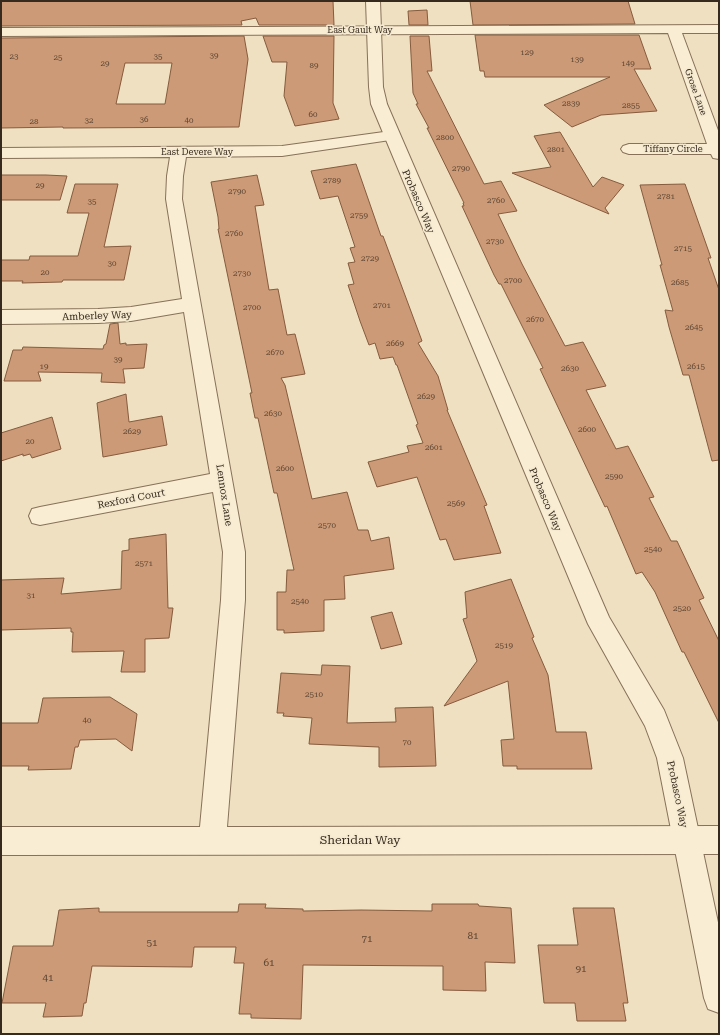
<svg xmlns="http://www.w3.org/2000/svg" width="720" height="1035" font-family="'Roboto Serif',serif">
	<rect width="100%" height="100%" fill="#eee0c0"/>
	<!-- building -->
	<path fill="#cc9a76" stroke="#865b3e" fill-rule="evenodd" d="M 1,1 L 333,1 L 334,25 L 259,25 L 256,18 L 241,21 L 242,25 L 1,26 Z
		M 470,1 L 628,1 L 635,24 L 473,25 Z
		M 427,10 L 428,25 L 409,25 L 408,11 Z
		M 475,35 L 639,35 L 651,69 L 634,69 L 657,111 L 601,115 L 572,127 L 544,105 L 610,77 L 485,77 L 484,71 L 480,71 Z
		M 244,36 L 248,59 L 239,127 L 63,128 L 63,127 L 1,128 L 1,38 ZM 125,63 L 172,63 L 165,104 L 116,104 Z
		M 263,36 L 334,36 L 333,103 L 339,119 L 295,126 L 284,96 L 287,62 L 272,62 Z
		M 410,36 L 429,36 L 432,71 L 427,71 L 484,184 L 501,181 L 517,211 L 498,214 L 522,264 L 565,346 L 583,342 L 606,386 L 586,390 L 616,449 L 628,446 L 654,497 L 649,498 L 671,541 L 677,541 L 704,598 L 699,600 L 719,641 L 719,723 L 684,652 L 682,652 L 655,592 L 642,572 L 636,574 L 607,506 L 605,507 L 540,369 L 543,368 L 501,284 L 499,284 L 494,275 L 462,206 L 464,206 L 463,203 L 464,203 L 427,128 L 429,128 L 416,104 L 418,104 L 413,93 Z
		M 560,132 L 593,187 L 602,177 L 624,185 L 605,208 L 609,214 L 512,173 L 551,167 L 534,136 Z
		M 356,164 L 381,236 L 383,236 L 422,341 L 418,343 L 438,376 L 448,410 L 447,410 L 487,505 L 484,506 L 501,553 L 454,560 L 446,539 L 440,540 L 417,477 L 377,487 L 368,462 L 409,452 L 407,446 L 423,443 L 416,425 L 418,424 L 397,365 L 396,365 L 393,357 L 380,359 L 375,343 L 369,345 L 360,321 L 348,285 L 354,284 L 348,263 L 355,262 L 350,248 L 355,247 L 338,196 L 320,199 L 311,171 Z
		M 1,175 L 46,175 L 67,176 L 60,200 L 1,200 Z
		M 257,175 L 264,205 L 255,206 L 269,290 L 278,289 L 287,335 L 295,334 L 305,374 L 281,378 L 285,385 L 312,499 L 347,492 L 358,530 L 368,530 L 371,541 L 389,537 L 394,569 L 344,576 L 345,599 L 324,600 L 324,631 L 284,633 L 284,630 L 277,630 L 277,592 L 286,592 L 287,570 L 294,570 L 277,493 L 274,493 L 258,418 L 255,418 L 250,393 L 252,393 L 218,229 L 219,229 L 218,217 L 211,182 Z
		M 75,184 L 118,184 L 104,247 L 131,246 L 124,280 L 63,280 L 62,282 L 22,283 L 23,281 L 1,281 L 1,260 L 29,260 L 30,256 L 78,256 L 89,213 L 67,213 Z
		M 685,184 L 711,258 L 708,258 L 719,290 L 719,460 L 712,461 L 689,375 L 683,375 L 669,327 L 665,310 L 673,311 L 660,265 L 662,265 L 640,185 Z
		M 118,323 L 120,344 L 126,343 L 126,345 L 147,344 L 144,368 L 123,369 L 125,383 L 101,382 L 102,373 L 38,372 L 41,381 L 4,381 L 13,350 L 22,350 L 23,347 L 103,349 L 104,345 L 106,344 L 110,324 Z
		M 126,394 L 129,422 L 162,416 L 167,445 L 103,457 L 97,403 Z
		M 52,417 L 61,449 L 32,458 L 30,454 L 23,456 L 23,454 L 1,461 L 1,433 Z
		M 166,534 L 168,608 L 173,608 L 169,638 L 145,639 L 145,672 L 121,672 L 124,651 L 72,652 L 73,632 L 71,632 L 71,628 L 1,630 L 1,580 L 64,578 L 61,594 L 121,589 L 122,551 L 129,550 L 129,539 Z
		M 511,579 L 534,637 L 532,638 L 548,675 L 556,732 L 586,732 L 592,769 L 517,769 L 517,766 L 503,766 L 501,740 L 514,739 L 508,681 L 444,706 L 477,661 L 463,619 L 467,618 L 465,592 Z
		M 392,612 L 402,644 L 381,649 L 371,617 Z
		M 322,665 L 350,666 L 347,723 L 396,722 L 395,708 L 433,707 L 436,766 L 379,767 L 379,747 L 309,744 L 312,718 L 283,716 L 284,713 L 277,713 L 281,673 L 321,675 Z
		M 110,697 L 137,714 L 132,751 L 116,739 L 80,740 L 78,747 L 75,747 L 71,769 L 28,770 L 29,766 L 1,766 L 1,723 L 38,723 L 43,698 Z
		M 239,904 L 266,904 L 265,908 L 303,909 L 303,911 L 361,910 L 432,911 L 432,904 L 478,904 L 479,906 L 511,908 L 515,963 L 485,962 L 486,991 L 443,990 L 443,966 L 303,965 L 301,1019 L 251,1018 L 251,1014 L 239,1014 L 244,963 L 234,963 L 236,947 L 194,947 L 192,967 L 92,966 L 86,1003 L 84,1003 L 82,1016 L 43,1017 L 46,1003 L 2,1003 L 13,946 L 53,946 L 59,910 L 99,908 L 99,912 L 238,912 Z
		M 573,908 L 614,908 L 628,1003 L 623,1003 L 626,1021 L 577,1021 L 575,1003 L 544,1003 L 538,945 L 578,945 Z"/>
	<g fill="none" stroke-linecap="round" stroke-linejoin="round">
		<defs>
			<path id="minor" d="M 719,25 L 719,33 L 682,33 L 719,133 L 719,159 L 713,158 L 711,154 L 629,154 L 623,152 L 621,149 L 623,146 L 629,144 L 707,144 L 668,33 L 1,36 L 1,28 Z
				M 391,131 L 397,133 L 399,136 L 397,139 L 282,156 L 186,157 L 183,176 L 182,199 L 245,552 L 245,600 L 227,827 L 719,826 L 719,854 L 1,855 L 1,827 L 200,827 L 221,600 L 223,552 L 213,492 L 40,525 L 32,523 L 29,516 L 32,509 L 40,507 L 210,474 L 184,312 L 131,321 L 98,323 L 1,324 L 1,310 L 98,309 L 131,307 L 182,299 L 166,199 L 167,176 L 170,157 L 1,158 L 1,148 L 282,146 Z"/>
			<path id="tertiary" d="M 366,1 L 380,1 L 383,87 L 387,104 L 609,617 L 664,710 L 683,758 L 719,927 L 719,1013 L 708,1009 L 704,998 L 657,758 L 645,726 L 588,624 L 371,104 L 369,87 Z"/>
		</defs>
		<!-- minor casing -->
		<use href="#minor" stroke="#877158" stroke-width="2"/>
		<!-- tertiary casing -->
		<use href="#tertiary" stroke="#877158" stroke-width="2"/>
		<!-- minor -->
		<use href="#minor" fill="#f9edd4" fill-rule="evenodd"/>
		<!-- tertiary -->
		<use href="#tertiary" fill="#f9edd4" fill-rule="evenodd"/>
	</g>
	<g text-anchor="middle" stroke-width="3" stroke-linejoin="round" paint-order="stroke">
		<!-- number labels -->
		<g font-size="8" fill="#5c4533">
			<text x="527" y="55">129</text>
			<text x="214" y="58">39</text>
			<text x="14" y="59">23</text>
			<text x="158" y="59">35</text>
			<text x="58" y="60">25</text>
			<text x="577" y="62">139</text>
			<text x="105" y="66">29</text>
			<text x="628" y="66">149</text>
			<text x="314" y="68">89</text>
			<text x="571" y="106">2839</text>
			<text x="631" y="108">2855</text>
			<text x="313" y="117">60</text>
			<text x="144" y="122">36</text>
			<text x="89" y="123">32</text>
			<text x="189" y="123">40</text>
			<text x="34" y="124">28</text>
			<text x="445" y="140">2800</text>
			<text x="556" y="152">2801</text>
			<text x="461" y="171">2790</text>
			<text x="332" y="183">2789</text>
			<text x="40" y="188">29</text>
			<text x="237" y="194">2790</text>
			<text x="666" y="199">2781</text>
			<text x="496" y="203">2760</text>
			<text x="92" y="204">35</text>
			<text x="359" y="218">2759</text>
			<text x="234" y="236">2760</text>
			<text x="495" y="244">2730</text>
			<text x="683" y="251">2715</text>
			<text x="370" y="261">2729</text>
			<text x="112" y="266">30</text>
			<text x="45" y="275">20</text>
			<text x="242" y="276">2730</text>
			<text x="513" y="283">2700</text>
			<text x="680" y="285">2685</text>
			<text x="382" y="308">2701</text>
			<text x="252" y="310">2700</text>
			<text x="535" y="322">2670</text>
			<text x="694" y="330">2645</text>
			<text x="395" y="346">2669</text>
			<text x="275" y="355">2670</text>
			<text x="118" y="362">39</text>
			<text x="44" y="369">19</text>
			<text x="696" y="369">2615</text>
			<text x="570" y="371">2630</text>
			<text x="426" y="399">2629</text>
			<text x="273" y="416">2630</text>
			<text x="587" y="432">2600</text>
			<text x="132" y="434">2629</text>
			<text x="30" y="444">20</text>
			<text x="434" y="450">2601</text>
			<text x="285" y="471">2600</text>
			<text x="614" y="479">2590</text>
			<text x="456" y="506">2569</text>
			<text x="327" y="528">2570</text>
			<text x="653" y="552">2540</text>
			<text x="144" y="566">2571</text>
			<text x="31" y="598">31</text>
			<text x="300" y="604">2540</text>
			<text x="682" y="611">2520</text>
			<text x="504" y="648">2519</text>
			<text x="314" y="697">2510</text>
			<text x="87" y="723">40</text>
			<text x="407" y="745">70</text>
		</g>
		<!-- far-street labels -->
		<g font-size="9" fill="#36291d" stroke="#f5ead0">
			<text x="360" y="33">East Gault Way</text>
			<text transform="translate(696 92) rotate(70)" y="3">Grose Lane</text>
			<text x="673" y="152">Tiffany Circle</text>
			<text x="197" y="155">East Devere Way</text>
		</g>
		<!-- street labels -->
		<g font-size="10" fill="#36291d" stroke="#f5ead0">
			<text transform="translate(419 201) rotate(67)" y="4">Probasco Way</text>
			<text transform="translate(97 315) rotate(-2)" y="4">Amberley Way</text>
			<text transform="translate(225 495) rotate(81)" y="4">Lennox Lane</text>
			<text transform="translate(131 498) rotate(-11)" y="4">Rexford Court</text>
			<text transform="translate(546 499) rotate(67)" y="4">Probasco Way</text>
			<text transform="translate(678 794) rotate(78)" y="4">Probasco Way</text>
		</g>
		<!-- near-number labels -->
		<g font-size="10" fill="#5c4533">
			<text x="473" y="939">81</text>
			<text x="367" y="942">71</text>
			<text x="152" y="946">51</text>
			<text x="269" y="966">61</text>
			<text x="581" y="972">91</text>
			<text x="48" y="981">41</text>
		</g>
		<!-- near-street labels -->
		<g font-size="12" fill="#36291d" stroke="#f5ead0">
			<text x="360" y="844">Sheridan Way</text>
		</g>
	</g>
	<!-- border -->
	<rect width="720" height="1035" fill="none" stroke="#36291d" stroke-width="4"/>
</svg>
